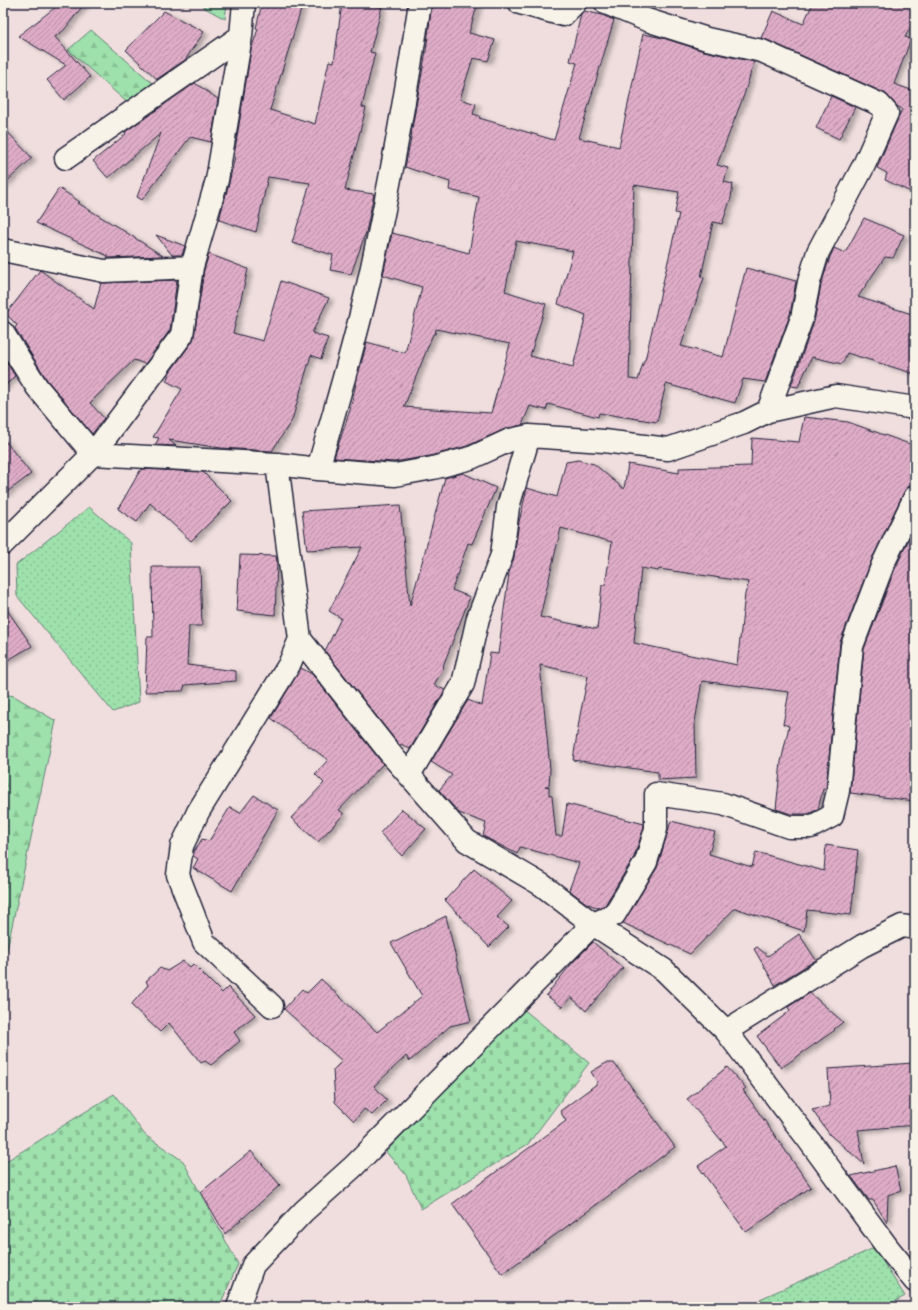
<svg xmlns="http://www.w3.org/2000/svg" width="918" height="1310" font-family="'Comic Neue',sans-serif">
	<defs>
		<pattern id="green-dots" width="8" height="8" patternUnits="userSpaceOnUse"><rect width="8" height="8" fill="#9ee1ac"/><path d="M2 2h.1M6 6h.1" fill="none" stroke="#88c195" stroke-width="1.8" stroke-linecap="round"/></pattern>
		<pattern id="forest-firs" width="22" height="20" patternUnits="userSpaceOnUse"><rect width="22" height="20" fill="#9ee1ac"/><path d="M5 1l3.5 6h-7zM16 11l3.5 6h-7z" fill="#88c195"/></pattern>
		<pattern id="cemetery-stones" width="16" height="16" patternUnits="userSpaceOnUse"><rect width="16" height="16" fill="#9ee1ac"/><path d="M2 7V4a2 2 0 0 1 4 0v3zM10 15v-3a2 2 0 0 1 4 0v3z" fill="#88c195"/></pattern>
		<pattern id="building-hatch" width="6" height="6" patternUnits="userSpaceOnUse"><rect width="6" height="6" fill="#dfacc7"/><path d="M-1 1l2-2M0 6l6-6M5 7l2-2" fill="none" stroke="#b48ca3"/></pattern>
		<filter id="shadow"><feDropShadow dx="4.5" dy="2.5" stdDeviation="2" flood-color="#0004"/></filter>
	</defs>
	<rect width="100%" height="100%" fill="#f0dede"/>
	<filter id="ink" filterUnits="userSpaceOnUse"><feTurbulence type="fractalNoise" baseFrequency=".025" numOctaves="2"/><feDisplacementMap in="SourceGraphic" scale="8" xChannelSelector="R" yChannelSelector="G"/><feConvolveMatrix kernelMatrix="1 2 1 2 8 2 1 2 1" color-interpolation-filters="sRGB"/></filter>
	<g filter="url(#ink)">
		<!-- green -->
		<path fill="url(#green-dots)" stroke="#608274" d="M 89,507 L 131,543 L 139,702 L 113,712 L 17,596 L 16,565 Z
			M 874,1248 L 905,1296 L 885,1307 L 764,1307 L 760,1299 Z"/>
		<!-- forest -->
		<path fill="url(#forest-firs)" stroke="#608274" d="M 204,3 L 227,3 L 225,19 L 203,7 Z
			M 91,30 L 156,86 L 131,106 L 68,50 Z
			M 3,694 L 14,696 L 56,721 L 3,968 Z"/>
		<!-- cemetery -->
		<path fill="url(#cemetery-stones)" stroke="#608274" d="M 522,1008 L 589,1063 L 528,1144 L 421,1209 L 406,1175 L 386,1152 Z
			M 114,1094 L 145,1135 L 183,1161 L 238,1264 L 219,1307 L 3,1307 L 3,1165 L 8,1160 Z"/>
		<!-- building -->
		<path fill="url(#building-hatch)" stroke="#22223b" fill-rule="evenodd" filter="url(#shadow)" d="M 61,3 L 85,3 L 64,30 L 55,37 L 90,77 L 64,100 L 47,80 L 66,65 L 18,36 Z
			M 262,3 L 303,3 L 270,110 L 315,124 L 329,61 L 334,62 L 342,3 L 353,3 L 382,7 L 370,52 L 375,53 L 362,107 L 366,108 L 345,190 L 374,194 L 366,232 L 351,274 L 330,270 L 333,255 L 292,243 L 310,183 L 268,177 L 256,232 L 219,220 L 229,183 L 235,156 L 234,156 L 251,50 L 258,29 L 256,28 Z
			M 432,3 L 478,3 L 469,33 L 495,40 L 488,61 L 473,58 L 460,99 L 476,104 L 473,114 L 480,116 L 479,118 L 554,140 L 577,63 L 570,61 L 581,14 L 584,11 L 602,15 L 614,20 L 579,138 L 619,147 L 643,34 L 663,38 L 704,51 L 754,62 L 744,95 L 717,165 L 728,168 L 724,182 L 733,184 L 731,198 L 722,224 L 713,222 L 701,277 L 704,278 L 681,346 L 723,357 L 746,268 L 796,281 L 790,315 L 765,382 L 743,379 L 735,403 L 666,384 L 657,422 L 599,413 L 598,417 L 548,404 L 546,410 L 530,406 L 522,425 L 505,429 L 467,446 L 430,456 L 394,462 L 334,458 L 350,410 L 357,379 L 367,342 L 405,353 L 422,287 L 383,275 L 392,233 L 469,253 L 479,197 L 449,190 L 450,182 L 405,167 L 412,134 L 411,134 L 426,51 ZM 634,185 L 679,192 L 675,213 L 679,214 L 645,360 L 644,360 L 638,380 L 629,379 ZM 516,241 L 573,251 L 558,304 L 586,315 L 573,367 L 530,356 L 546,304 L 505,291 ZM 436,329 L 510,344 L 491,413 L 404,407 L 433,334 L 435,334 Z
			M 813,3 L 915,3 L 915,20 L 905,37 L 911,39 L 894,84 L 911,90 L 915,80 L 915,194 L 885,180 L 887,173 L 877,168 L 902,109 L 897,106 L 888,96 L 884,93 L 767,40 L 761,38 L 773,11 L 803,24 Z
			M 164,11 L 204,32 L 185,60 L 157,79 L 126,50 Z
			M 195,83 L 218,99 L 211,142 L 190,137 L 142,200 L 137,197 L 161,133 L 108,178 L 93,161 L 126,134 L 125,132 Z
			M 831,96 L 855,107 L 839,139 L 816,128 Z
			M 3,127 L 32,158 L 3,185 Z
			M 59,188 L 80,202 L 78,203 L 124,231 L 163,256 L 107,258 L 108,256 L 36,223 Z
			M 864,218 L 904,235 L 893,258 L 885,257 L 858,297 L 915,315 L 915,374 L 847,353 L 842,364 L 812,357 L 798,387 L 791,386 L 814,322 L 821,285 L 830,257 L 834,248 L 845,253 Z
			M 156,235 L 185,246 L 182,255 L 172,255 Z
			M 209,254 L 248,269 L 233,333 L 263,341 L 281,281 L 329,298 L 312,333 L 328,338 L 321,359 L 311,355 L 292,420 L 272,451 L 221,448 L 169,440 L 176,446 L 155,445 L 159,438 L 153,437 L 182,389 L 166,381 L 170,372 L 192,342 L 194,337 L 204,270 Z
			M 40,270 L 94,309 L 101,283 L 177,280 L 170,330 L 145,364 L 134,360 L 90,403 L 104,418 L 92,434 L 47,380 L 15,328 L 17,325 L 6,314 Z
			M 3,356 L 15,376 L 3,388 Z
			M 804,417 L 848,422 L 915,446 L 915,485 L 908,487 L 904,492 L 872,559 L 840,642 L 826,789 L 823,789 L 818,809 L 808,814 L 791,814 L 776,809 L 781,762 L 789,726 L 783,724 L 789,692 L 702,681 L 695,722 L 696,778 L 658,780 L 658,772 L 573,760 L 580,715 L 588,676 L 540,665 L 550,769 L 549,786 L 545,786 L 549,787 L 549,795 L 552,796 L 556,836 L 562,836 L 567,804 L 644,824 L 644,827 L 634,857 L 605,905 L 598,908 L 586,903 L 569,890 L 579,863 L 520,847 L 517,854 L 483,836 L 486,823 L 459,813 L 439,790 L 452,775 L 431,762 L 468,700 L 482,706 L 490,653 L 498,654 L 509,573 L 514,557 L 519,522 L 527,488 L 557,497 L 566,462 L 578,460 L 594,464 L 624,489 L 628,464 L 679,473 L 679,468 L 751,466 L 752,438 L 799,442 ZM 561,528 L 612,542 L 605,585 L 602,585 L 597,629 L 540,617 ZM 641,568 L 658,571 L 659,569 L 749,582 L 745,594 L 737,665 L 634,643 Z
			M 3,438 L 31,474 L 3,495 Z
			M 141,469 L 203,472 L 232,501 L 191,541 L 150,503 L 137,522 L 118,509 Z
			M 463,473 L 496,488 L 472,544 L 468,543 L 452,590 L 470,597 L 443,666 L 444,667 L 434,685 L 445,690 L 410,749 L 401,744 L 400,746 L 325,651 L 341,618 L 329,611 L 362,547 L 307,550 L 302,511 L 400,505 L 410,606 L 445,478 Z
			M 915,526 L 915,801 L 850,793 L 864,649 L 895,569 Z
			M 240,555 L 276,556 L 277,562 L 275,615 L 237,611 Z
			M 152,567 L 200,567 L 202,626 L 189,626 L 187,665 L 236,671 L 236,681 L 185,685 L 183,691 L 145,692 L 147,637 L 153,637 Z
			M 3,604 L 32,646 L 3,663 Z
			M 301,668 L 312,674 L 383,764 L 339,810 L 344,814 L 318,842 L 291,818 L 324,783 L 315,774 L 328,760 L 271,718 Z
			M 254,795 L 278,810 L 232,891 L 193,868 L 198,859 L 193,856 L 194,851 L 202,839 L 209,841 L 230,807 L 240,813 Z
			M 402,809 L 426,829 L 402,856 L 380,833 Z
			M 671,821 L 715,832 L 709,854 L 752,867 L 756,852 L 824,871 L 826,845 L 858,850 L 851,915 L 807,910 L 804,931 L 735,908 L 690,954 L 623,923 L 657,868 Z
			M 474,869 L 512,901 L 497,917 L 509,927 L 489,947 L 445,900 Z
			M 446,916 L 471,1021 L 450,1026 L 410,1061 L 406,1056 L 374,1086 L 387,1100 L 372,1115 L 364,1109 L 354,1121 L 335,1102 L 333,1070 L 342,1061 L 284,1009 L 302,989 L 307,993 L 321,979 L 377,1032 L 422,996 L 391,943 Z
			M 799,934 L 816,960 L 775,985 L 754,949 L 757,947 L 768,956 Z
			M 593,942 L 623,968 L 586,1011 L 571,997 L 562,1007 L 546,995 L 573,962 Z
			M 183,961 L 190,967 L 193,964 L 222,993 L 228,987 L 255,1015 L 234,1032 L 240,1041 L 211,1065 L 205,1061 L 201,1063 L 169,1023 L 160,1032 L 131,1005 L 148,985 L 146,981 L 160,968 L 167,971 Z
			M 810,993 L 843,1022 L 834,1029 L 835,1030 L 781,1068 L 757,1036 L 790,1011 L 788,1007 Z
			M 606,1063 L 614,1063 L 675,1147 L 502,1274 L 452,1204 L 566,1121 L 560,1111 L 598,1083 L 591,1072 Z
			M 913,1063 L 914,1092 L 915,1092 L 915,1125 L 858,1130 L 864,1164 L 830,1135 L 812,1110 L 830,1106 L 828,1069 Z
			M 727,1067 L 746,1088 L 743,1090 L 811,1187 L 746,1232 L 698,1166 L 726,1146 L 687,1099 Z
			M 251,1151 L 280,1185 L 225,1234 L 201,1192 Z
			M 895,1166 L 901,1190 L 888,1195 L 887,1223 L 873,1200 L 869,1200 L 851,1176 Z"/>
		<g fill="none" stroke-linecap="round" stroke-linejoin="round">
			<defs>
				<path id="minor" d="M 520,3 L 563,15 L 575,3
					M 606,3 L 647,20 L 707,39 L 762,51 L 879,104 L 887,113 L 864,165 L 818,252 L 809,282 L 802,318 L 768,411
					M 66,158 L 241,36
					M 3,250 L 104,271 L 192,267
					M 3,333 L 37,387 L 93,454 L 277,464 L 318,469 L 395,475 L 433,468 L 471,458 L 510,440 L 529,436 L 604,441 L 668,449 L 744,423 L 768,411 L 836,396 L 915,408
					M 277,464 L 300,639 L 394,758 L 467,841 L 542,885 L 593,924 L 664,970 L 726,1031 L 808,1139 L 888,1248 L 915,1281
					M 318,469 C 336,405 356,341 370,276 C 390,186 406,94 420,3
					M 3,544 L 93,454 L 182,335 L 192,267 L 217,180 L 241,36 L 244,3
					M 409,775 L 463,684 L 478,618 L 502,555 L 508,507 L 529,436
					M 272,1006 L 204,942 L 178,875 L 182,846 L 198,812 L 289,665 L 300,639
					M 726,1031 L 862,946 L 902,926 L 915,928
					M 238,1307 L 253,1265 L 304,1211 L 354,1166 L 593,924 L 614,915 L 646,862 L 656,829 L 656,794 L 723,804 L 789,827 L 811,827 L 832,816 L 838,791 L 852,646 L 883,564 L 915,497"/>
			</defs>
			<!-- minor casing -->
			<use href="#minor" stroke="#22223b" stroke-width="25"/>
			<!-- minor -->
			<use href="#minor" stroke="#f7f3e8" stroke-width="22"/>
		</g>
	</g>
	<!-- margin -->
	<rect width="918" height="1310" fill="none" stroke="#f7f3e8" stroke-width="16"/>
	<rect x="8" y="8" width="902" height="1294" fill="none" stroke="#22223b" stroke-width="1.5" filter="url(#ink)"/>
</svg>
